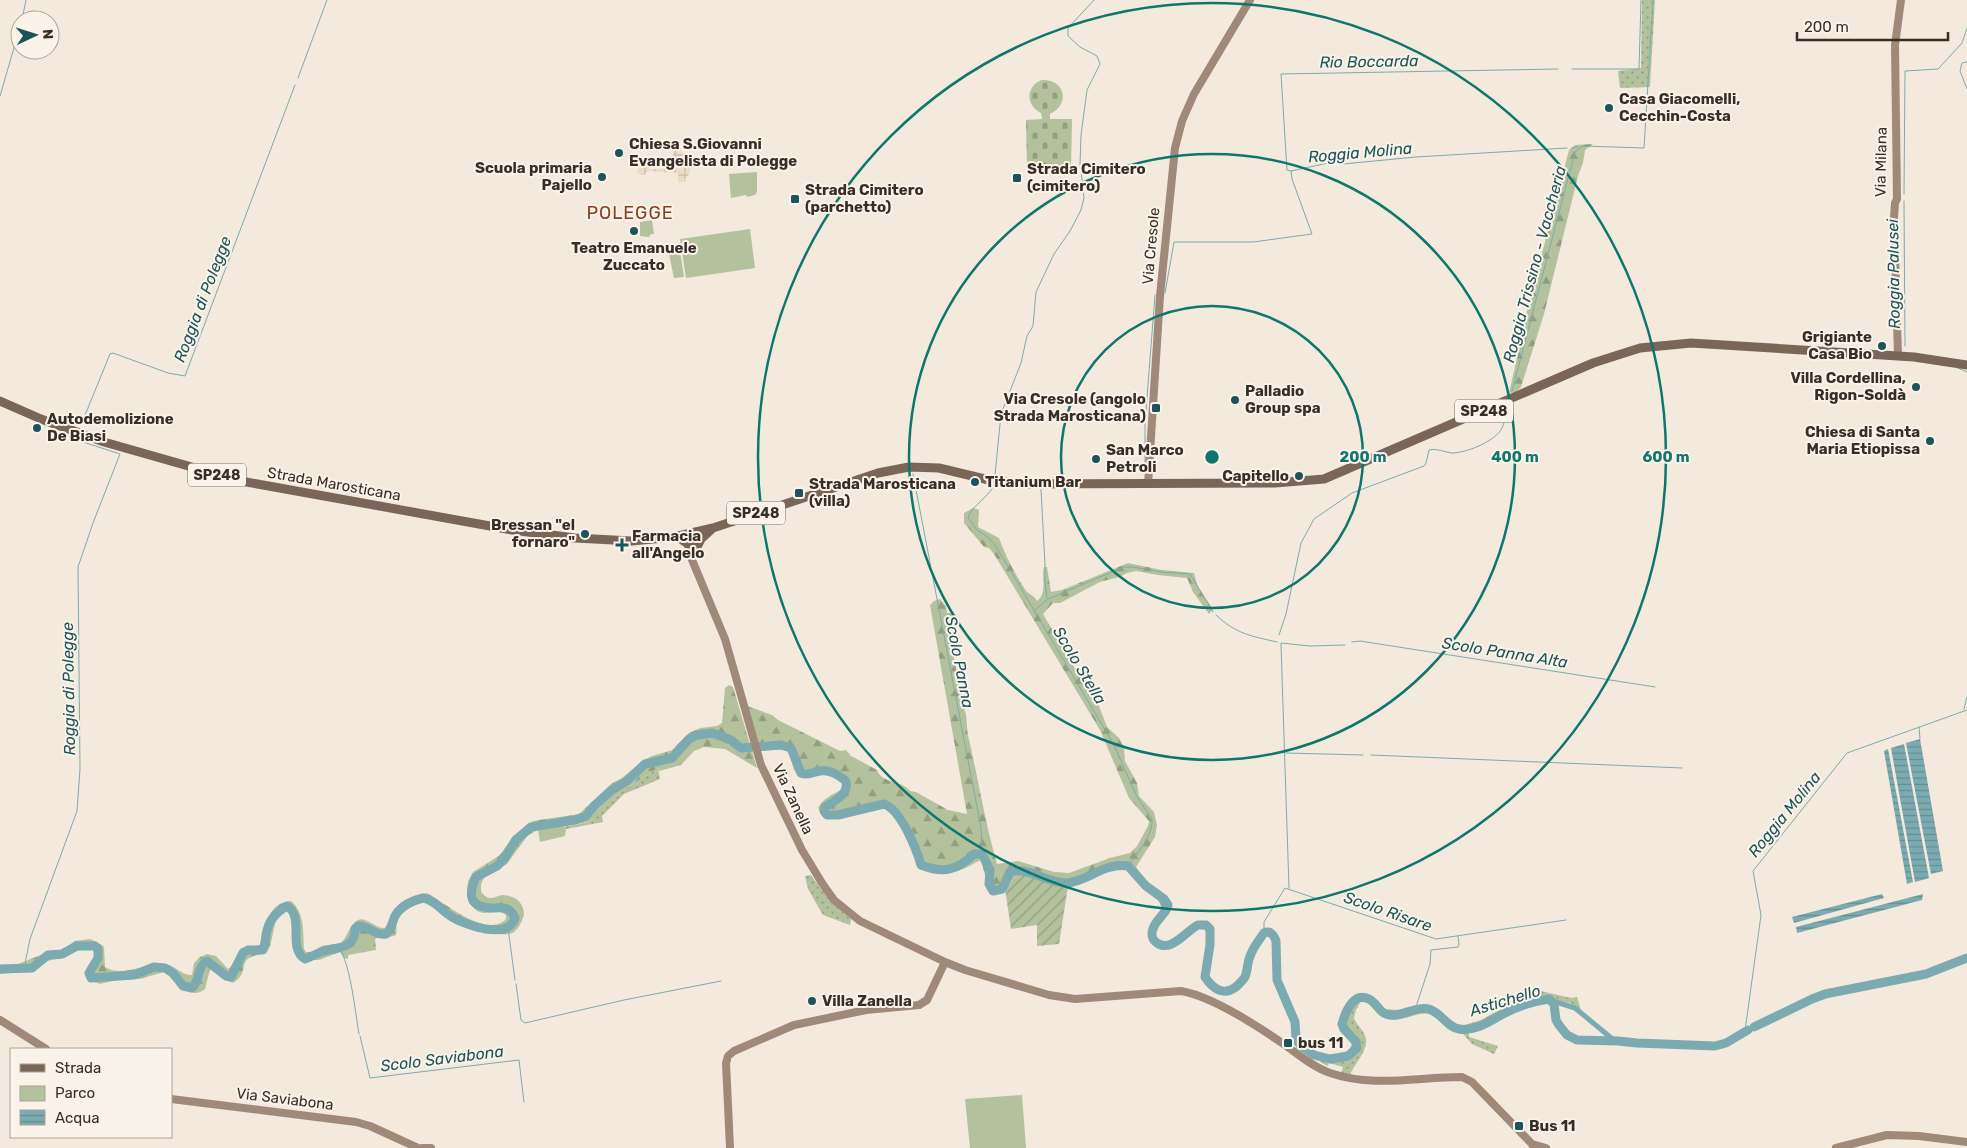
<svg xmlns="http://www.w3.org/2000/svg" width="1967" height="1148" font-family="Rubik,sans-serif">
	<defs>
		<pattern id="grass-dots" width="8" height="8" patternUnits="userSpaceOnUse" patternTransform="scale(1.25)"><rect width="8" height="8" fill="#b3c29c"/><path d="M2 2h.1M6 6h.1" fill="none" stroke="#939e7f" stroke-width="1.8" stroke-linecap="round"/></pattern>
		<pattern id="forest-firs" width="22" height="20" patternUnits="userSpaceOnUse" patternTransform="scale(1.25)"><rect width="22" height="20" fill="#b3c29c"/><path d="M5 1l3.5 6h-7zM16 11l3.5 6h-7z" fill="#939e7f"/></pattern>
		<pattern id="cemetery-stones" width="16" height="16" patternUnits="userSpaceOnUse" patternTransform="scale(1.25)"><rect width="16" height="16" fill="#b3c29c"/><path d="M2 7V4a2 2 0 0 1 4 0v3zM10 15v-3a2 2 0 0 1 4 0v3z" fill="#939e7f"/></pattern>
		<pattern id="garden-furrows" width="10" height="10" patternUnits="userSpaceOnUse" patternTransform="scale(1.25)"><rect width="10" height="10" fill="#b3c29c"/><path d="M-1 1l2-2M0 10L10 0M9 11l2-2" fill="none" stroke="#939e7f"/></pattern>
		<pattern id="plaza-grid" width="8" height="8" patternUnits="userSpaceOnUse" patternTransform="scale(1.25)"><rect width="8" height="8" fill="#ebdcc3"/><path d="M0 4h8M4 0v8" fill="none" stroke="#cabda8"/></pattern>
		<pattern id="water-rules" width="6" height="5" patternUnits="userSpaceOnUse" patternTransform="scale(1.25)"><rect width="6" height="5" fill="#7babb0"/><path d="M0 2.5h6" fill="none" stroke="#668c8f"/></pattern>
	</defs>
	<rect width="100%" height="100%" fill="#f3e9dd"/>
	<!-- grass -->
	<path fill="url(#grass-dots)" d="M 1642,0 L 1655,0 L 1650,87 L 1620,88 L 1618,71 L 1641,68 Z
		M 658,768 L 660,779 L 624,794 L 602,816 L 603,822 L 566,829 L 565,836 L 563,827 L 590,822 L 622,791 Z
		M 811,875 L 831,902 L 851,919 L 850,925 L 823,915 L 808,889 L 805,876 Z
		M 1541,991 L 1571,998 L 1577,997 L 1581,1010 L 1570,1003 L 1551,999 L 1552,1005 L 1546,1002 L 1535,1005 L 1469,1031 L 1469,1037 L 1498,1046 L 1494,1054 L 1472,1044 L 1463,1034 L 1447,1026 L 1433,1014 C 1416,1010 1401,1025 1385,1018 C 1376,1014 1373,1006 1367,1001 L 1361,1001 L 1356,1010 L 1354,1018 C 1357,1026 1365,1031 1366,1039 C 1368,1050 1354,1065 1350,1075 L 1341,1073 L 1343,1067 L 1329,1063 L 1327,1066 L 1307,1053 L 1296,1042 L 1299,1033 C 1302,1057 1345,1064 1352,1044 C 1349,1039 1342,1034 1341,1028 C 1337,1015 1350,991 1366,995 C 1374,998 1378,1005 1384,1009 L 1400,1010 L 1423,1004 L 1432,1005 L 1453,1023 L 1461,1026 L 1481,1020 L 1497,1011 L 1537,997 Z"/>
	<!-- forest -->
	<path fill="url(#forest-firs)" d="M 1593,144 L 1585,150 L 1583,163 L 1578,176 L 1544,314 L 1521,387 L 1516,392 L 1509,393 L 1520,345 L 1518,337 L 1522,330 L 1569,150 L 1575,145 Z
		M 973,508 L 979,510 L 978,527 L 999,538 C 1006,557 1015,574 1026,591 C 1030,595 1035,596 1037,601 C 1048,592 1041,579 1044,567 L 1047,567 L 1051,592 L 1062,590 L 1128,563 L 1162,570 L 1194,573 L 1198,587 L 1213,609 L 1209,614 L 1193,592 L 1187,578 L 1158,575 L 1136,571 L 1127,573 L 1119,577 L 1100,582 L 1060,603 L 1053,603 L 1043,614 L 1077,672 L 1094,693 L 1107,727 L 1119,738 L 1124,748 L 1125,761 L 1137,783 L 1139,796 L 1154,812 L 1157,825 L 1155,837 L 1136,867 L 1149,884 L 1169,899 L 1172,904 L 1170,913 L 1154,932 L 1157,941 L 1164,943 L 1166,947 L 1159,946 L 1150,941 L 1151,927 L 1163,910 C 1160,900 1151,893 1143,886 C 1138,881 1134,872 1128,869 C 1114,862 1081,880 1068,886 L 1017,876 L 1005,889 L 990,894 L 981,860 C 974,863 967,868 960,870 C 951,873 925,874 919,865 C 916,861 916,854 914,850 C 909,835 900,821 890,809 L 881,808 L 833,819 C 826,817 822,815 818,808 C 823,798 833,794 843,789 L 845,783 C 827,773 820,774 801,777 L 794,770 L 789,752 L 783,749 L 760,751 L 747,706 L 772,715 L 778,720 L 840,751 L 846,750 L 851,756 L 877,770 C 882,784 902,780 910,791 L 916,792 L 948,810 L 967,814 L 930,605 L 934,601 L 940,599 L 946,606 L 947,613 L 954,613 L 954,618 L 947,620 L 963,706 C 968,716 966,725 968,735 C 978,778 985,822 997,864 L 1018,861 L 1054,872 L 1069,873 L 1110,858 L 1130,853 L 1137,846 L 1148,826 L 1149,821 L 1129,798 L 1100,730 L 994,554 L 989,548 L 984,547 L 964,523 L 964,513 Z
		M 729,685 L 733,687 L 757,768 L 725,749 L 704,747 L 694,751 L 681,765 L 659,771 L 658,768 L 622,791 L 590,822 L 538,830 L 528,835 L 507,864 L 484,878 L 481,884 L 481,891 C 483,895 486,898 491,898 C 495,898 499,895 503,895 C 515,896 524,902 524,915 C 522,921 519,928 514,932 C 502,940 458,925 446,917 C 438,912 436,903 425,901 C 415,904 399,912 397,923 C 396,927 397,930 396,935 C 388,939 381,935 375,939 L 376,950 L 348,955 L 348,959 L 344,958 L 340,952 L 319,960 L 299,960 L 294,914 L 291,910 L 286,909 C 270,918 276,940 266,954 C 232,956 253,971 233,983 L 223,978 L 210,969 L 205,989 C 190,1002 175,980 164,972 L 140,979 L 124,978 L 100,984 L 91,981 L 85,973 L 88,966 L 95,957 L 94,949 L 81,948 L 64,958 L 46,961 L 33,971 L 0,974 L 0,967 L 18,964 L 51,951 L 62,950 L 75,941 L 90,939 L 97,942 L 104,947 L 105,967 C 120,977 143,965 159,964 C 174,962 180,976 192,975 L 194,963 L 200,957 L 207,954 L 216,956 L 228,969 C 234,965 236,954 241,948 L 260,945 C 265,927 268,902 291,901 C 305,913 303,932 304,949 L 306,952 L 311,952 L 322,946 L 341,943 C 347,937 349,927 355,922 C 364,913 375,929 385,928 C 389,923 390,918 393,913 C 400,899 414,895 427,893 C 445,903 487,939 506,919 L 506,915 L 501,912 L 483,913 L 477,911 L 469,903 L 467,894 L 468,881 L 473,872 L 500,855 L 513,836 L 533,821 L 579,814 L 611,784 L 622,778 L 642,761 L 652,756 L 672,750 L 689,733 L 700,728 L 717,726 L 722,723 L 725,688 Z"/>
	<!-- cemetery -->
	<path fill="url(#cemetery-stones)" d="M 1042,80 C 1065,79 1071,104 1050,114 L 1050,119 L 1072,119 L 1071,169 L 1027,168 L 1026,120 L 1042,119 L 1041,113 C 1026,106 1025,86 1042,80 Z"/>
	<!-- park -->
	<path fill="#b3c29c" d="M 757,172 L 757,192 L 755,195 L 747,197 L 746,195 L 731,198 L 729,174 Z
		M 652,220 L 654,234 L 651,234 L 649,237 L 640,236 L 640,222 Z
		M 750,229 L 755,268 L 686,278 L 680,239 Z
		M 680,252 L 684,277 L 674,278 L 669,254 Z
		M 563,825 L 565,836 L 540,842 L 538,830 Z
		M 1022,1095 L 1026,1148 L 970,1148 L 965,1099 Z"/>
	<!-- garden -->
	<path fill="url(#garden-furrows)" d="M 1023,873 L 1068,886 L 1059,944 L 1037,946 L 1037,925 L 1011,929 L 1005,889 L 1017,876 Z"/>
	<!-- plaza -->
	<path fill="url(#plaza-grid)" d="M 681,148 L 681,151 L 689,157 L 691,164 L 690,173 L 684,180 L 687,181 L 678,183 L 678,173 L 649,171 L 644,175 L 637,174 L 639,164 L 647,165 L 649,169 L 671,169 L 674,149 Z"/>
	<!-- water -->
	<path fill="url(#water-rules)" d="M 1920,739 L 1943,871 L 1931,874 L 1906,743 Z
		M 1904,744 L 1929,878 L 1915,882 L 1891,748 Z
		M 1888,749 L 1913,882 L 1907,884 L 1884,751 Z
		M 1882,894 L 1884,898 L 1794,923 L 1792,917 Z
		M 1923,894 L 1922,900 L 1797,933 L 1796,927 Z"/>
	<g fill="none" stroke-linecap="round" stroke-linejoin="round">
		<!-- stream -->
		<path stroke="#7babb0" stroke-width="1" d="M 22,20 L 26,0
			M 1967,62 L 1962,63 L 1960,71 L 1967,89
			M 1572,69 L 1639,69 L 1641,0
			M 298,78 L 327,0
			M 0,96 L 20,27
			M 1572,148 L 1578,147
			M 1080,165 L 1081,135 L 1087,90 L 1100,64 L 1097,56 L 1080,47 L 1068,36 L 1068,28 L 1094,0
			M 1291,171 L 1287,170 L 1281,74 L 1558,69
			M 1904,194 L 1905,71 L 1938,69 L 1962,43 L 1967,28
			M 1904,201 L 1905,346
			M 1165,293 L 1174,242 L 1253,242 L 1312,234 L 1292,179 L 1291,171 L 1328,163 L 1343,164 L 1416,157 L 1567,148
			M 1956,367 L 1967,372
			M 1512,391 L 1575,152 L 1583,146 L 1644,148 L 1653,0
			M 81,425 L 110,354 L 113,353 L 168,373 L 185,376 L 295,85
			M 913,474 L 981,828 L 982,854
			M 1142,474 L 1145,461 L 1145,423 L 1155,295
			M 995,475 L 1001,414 L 1021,363 L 1027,336 L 1033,326 L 1036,292 L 1054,254 L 1070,231 L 1081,210 L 1084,198 L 1081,171
			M 993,487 C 987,498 970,508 968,518 L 977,530 L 988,537 L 995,545 L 1015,578 L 1114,745 L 1137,797 L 1152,819 C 1153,836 1137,853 1128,866
			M 1041,489 L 1045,565 L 1045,582 L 1047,598
			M 1034,611 L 1048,599 L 1124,567 L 1133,567 L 1161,572 L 1190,574 L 1213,612
			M 1216,615 C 1236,634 1251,636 1277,642
			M 1279,635 L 1286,614 L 1301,543 L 1314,519 L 1352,493 L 1424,466 L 1426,463 L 1429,450 C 1437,448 1444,452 1452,453 C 1466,453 1493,442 1501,430 C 1505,424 1505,414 1507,407
			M 1352,642 L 1360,641 L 1655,687
			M 1964,709 L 1967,697
			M 1919,727 L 1920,739
			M 1286,753 L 1363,755
			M 1371,755 L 1682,768
			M 1289,888 L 1281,645 L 1281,643 L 1310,646 L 1345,645
			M 508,928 L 515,980
			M 1264,933 L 1264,922 L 1285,888 L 1436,939 L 1566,920
			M 340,949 C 351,968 355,1011 359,1034
			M 24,968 L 30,939 L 77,811 L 80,769 L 78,567 L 93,523 L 120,454 L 77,440
			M 516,984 L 521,1020 L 525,1023 L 624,1000 L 721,981
			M 1415,1010 L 1430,964 L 1431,950 L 1458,947 L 1459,945 L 1458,936
			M 1745,1031 L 1761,915 L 1753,871 L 1847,753 L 1967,710
			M 360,1036 L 370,1078 L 519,1060 L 524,1102"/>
		<!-- canal -->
		<path stroke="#7babb0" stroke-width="5" d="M 1553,1001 L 1575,1008 L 1615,1041"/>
		<!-- river -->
		<path stroke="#7babb0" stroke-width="9" d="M 0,969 L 32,968 L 48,955 L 62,954 L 77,946 L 95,946 L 98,950 L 98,958 L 89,973 L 91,978 L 134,975 L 154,967 L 165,968 L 173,973 L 183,986 L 192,988 C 201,980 196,967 207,961 L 226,976 L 231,977 L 243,953 L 248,950 L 262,950 C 266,945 265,941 266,935 C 268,922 276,912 287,906 C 305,917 287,948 305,959 C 311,957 317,953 324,951 C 338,947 355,949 355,929 L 358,926 C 369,925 374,936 386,934 C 392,929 392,922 395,916 C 400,906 414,900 423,898 C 435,900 440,909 449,915 C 463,925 508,941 515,918 C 513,914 512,911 507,909 C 503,907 497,908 491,908 C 469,907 468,894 476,877 L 497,866 L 504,859 L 516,840 L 531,827 L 575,820 L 586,816 L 595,805 L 612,790 L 627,781 L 645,764 L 672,758 L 689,739 L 697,735 L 712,733 L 731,740 L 741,748 L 781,745 L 791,748 L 801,773 C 808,776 813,772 820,771 C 830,769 838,775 846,781 C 849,795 835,800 825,807 L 824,811 L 827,815 L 838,815 L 884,804 C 901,810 916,848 921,865 C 943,874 958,870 974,854 L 982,854 L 990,870 L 989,884 L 993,891 L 1002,889 L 1010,872 C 1029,866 1048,884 1067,883 C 1087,882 1104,862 1128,866 L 1146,886 L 1164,899 L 1168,905 C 1165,915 1156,919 1153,929 C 1151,934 1152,940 1157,943 C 1171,953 1186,931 1198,925 L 1206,925 L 1210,929 L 1210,945 L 1205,977 C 1213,989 1224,997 1237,986 C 1239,984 1243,980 1245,977 C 1248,970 1247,961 1251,954 C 1254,946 1259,940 1264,933 C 1270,930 1274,935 1276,941 L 1277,980 L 1295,1022 L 1296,1039 L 1300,1045 L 1314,1055 L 1330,1059 L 1348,1056 L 1357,1048 L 1356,1042 L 1344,1029 L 1342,1024 C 1345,1013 1353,991 1369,999 C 1379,1004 1378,1015 1393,1015 C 1405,1015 1419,1005 1431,1010 C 1442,1014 1447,1027 1459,1029 C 1476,1032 1491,1020 1505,1013 C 1518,1006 1535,1001 1549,999 L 1554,1004 L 1556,1020 L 1559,1025 L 1567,1035 L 1577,1040 L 1618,1041 L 1637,1043 L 1715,1046 L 1726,1043 L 1748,1030
			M 1754,1027 L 1812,999 L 1825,994 L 1926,974 L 1967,958"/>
		<!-- secondary -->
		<path stroke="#9f8979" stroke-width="8" d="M 1898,356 L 1894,218 L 1895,203 L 1897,199 L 1895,45 L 1901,0
			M 1148,484 L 1160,296 L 1175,148 L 1182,121 L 1194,94 L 1250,0
			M 688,545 L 690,555 L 725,639 L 761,765 L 802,850 L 822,883 L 834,900 L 860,921 L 945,962 L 965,970 L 1049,995 L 1075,999 L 1181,991 C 1211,996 1259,1027 1285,1045 C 1299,1055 1313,1067 1330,1073 C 1374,1088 1417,1077 1462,1077 L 1472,1082 L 1532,1144 L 1534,1148
			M 0,1020 L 46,1049
			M 171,1099 L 356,1122 L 370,1126 L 418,1148
			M 1532,1144 L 1546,1148
			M 422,1148 L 431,1148
			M 730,1148 L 726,1063 L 728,1056 L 734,1051 L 794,1025 L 866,1010 L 919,1005 L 927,1000 L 945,962
			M 1836,1148 L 1887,1135 L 1919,1136 L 1967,1142"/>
		<!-- primary -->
		<path stroke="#7a6659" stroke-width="9" d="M 0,401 L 41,419 L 104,442 L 241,481 L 512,530 L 575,538 L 632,541 L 674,537 L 713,528 L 878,473 L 909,467 L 939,468 L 989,480 L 1021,484 L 1275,483 L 1324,479 L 1593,363 L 1640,348 L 1691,343 L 1914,357 L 1967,365
			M 676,537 C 686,540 689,549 698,545 L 701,539 L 713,528"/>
	</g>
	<!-- distance rings -->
	<g fill="none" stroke="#0f766e" stroke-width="2.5">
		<circle cx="1212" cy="457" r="151"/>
		<circle cx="1212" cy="457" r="303"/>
		<circle cx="1212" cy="457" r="454"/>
	</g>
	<!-- markers -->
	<g fill="#1d535a" stroke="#faf3e9" stroke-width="2">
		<circle cx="1609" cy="108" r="5"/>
		<circle cx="619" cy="153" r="5"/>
		<circle cx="602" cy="177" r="5"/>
		<rect x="1012" y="173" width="10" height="10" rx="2.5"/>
		<rect x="790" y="194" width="10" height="10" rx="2.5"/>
		<circle cx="634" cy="231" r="5"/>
		<circle cx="1882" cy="346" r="5"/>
		<circle cx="1916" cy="387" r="5"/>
		<circle cx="1235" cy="400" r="5"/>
		<rect x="1151" y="403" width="10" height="10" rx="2.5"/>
		<circle cx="37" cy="428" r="5"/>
		<circle cx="1930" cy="441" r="5"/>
		<circle cx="1096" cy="459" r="5"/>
		<circle cx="1299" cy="476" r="5"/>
		<circle cx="975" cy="482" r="5"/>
		<rect x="794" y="488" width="10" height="10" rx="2.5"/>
		<circle cx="585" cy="534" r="5"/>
		<path d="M619.5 537.5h5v5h5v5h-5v5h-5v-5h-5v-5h5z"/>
		<circle cx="812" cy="1001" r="5"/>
		<rect x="1283" y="1038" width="10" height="10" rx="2.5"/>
		<rect x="1514" y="1121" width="10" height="10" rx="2.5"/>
	</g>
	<g text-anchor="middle" stroke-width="4" stroke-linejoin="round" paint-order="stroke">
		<!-- shield labels -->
		<g fill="#faf3e9" stroke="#726962" stroke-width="1">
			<rect x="1455" y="399.5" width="58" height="23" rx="4"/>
			<rect x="188" y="463.5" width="58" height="23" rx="4"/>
			<rect x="727" y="501.5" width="58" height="23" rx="4"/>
		</g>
		<g font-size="14" font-weight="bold" fill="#382e28">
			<text x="1484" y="416">SP248</text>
			<text x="217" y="480">SP248</text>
			<text x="756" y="518">SP248</text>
		</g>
		<!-- poi labels -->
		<g font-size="15" font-weight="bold" fill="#382e28" stroke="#faf3e9" text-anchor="start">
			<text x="1619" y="104">Casa Giacomelli,<tspan x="1619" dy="17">Cecchin-Costa</tspan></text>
			<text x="629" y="149">Chiesa S.Giovanni<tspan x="629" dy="17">Evangelista di Polegge</tspan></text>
			<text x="592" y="173" text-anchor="end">Scuola primaria<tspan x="592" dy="17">Pajello</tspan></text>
			<text x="1027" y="174">Strada Cimitero<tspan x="1027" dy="17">(cimitero)</tspan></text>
			<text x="805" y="195">Strada Cimitero<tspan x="805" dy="17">(parchetto)</tspan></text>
			<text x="634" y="253" text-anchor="middle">Teatro Emanuele<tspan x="634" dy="17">Zuccato</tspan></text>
			<text x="1872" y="342" text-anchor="end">Grigiante<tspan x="1872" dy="17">Casa Bio</tspan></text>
			<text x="1906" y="383" text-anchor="end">Villa Cordellina,<tspan x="1906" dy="17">Rigon-Soldà</tspan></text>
			<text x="1245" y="396">Palladio<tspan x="1245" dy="17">Group spa</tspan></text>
			<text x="1146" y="404" text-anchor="end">Via Cresole (angolo<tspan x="1146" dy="17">Strada Marosticana)</tspan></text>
			<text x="47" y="424">Autodemolizione<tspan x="47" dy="17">De Biasi</tspan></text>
			<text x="1920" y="437" text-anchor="end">Chiesa di Santa<tspan x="1920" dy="17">Maria Etiopissa</tspan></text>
			<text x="1106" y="455">San Marco<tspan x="1106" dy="17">Petroli</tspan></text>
			<text x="1289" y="481" text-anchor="end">Capitello</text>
			<text x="985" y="487">Titanium Bar</text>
			<text x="809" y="489">Strada Marosticana<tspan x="809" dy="17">(villa)</tspan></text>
			<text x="575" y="530" text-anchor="end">Bressan "el<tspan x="575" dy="17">fornaro"</tspan></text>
			<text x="632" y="541">Farmacia<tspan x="632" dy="17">all'Angelo</tspan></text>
			<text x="822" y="1006">Villa Zanella</text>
			<text x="1298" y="1048">bus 11</text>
			<text x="1529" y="1131">Bus 11</text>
		</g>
		<!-- street labels -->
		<g font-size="15" fill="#382e28" stroke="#faf3e9">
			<text transform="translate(1881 162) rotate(-89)" y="5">Via Milana</text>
			<text transform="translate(1151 246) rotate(-85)" y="5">Via Cresole</text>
			<text transform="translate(334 484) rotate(10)" y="5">Strada Marosticana</text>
			<text transform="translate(793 799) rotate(65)" y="5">Via Zanella</text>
			<text transform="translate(285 1099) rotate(7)" y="5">Via Saviabona</text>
		</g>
		<!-- water labels -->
		<g font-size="16" font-style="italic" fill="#1d535a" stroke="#faf3e9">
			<text transform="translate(1369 61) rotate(-1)" y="6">Rio Boccarda</text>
			<text transform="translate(1360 152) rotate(-5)" y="6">Roggia Molina</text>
			<text transform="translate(1534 264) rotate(-75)" y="6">Roggia Trissino - Vaccheria</text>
			<text transform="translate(1893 274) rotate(-91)" y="6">Roggia Palusei</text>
			<text transform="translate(202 299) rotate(-69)" y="6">Roggia di Polegge</text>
			<text transform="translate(1505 652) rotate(9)" y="6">Scolo Panna Alta</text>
			<text transform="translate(960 662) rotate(79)" y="6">Scolo Panna</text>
			<text transform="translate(1080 665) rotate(59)" y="6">Scolo Stella</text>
			<text transform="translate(68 689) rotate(-91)" y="6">Roggia di Polegge</text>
			<text transform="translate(1784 814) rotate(-51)" y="6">Roggia Molina</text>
			<text transform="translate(1388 911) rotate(19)" y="6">Scolo Risare</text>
			<text transform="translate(1505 1000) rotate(-17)" y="6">Astichello</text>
			<text transform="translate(442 1058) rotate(-7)" y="6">Scolo Saviabona</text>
		</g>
		<!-- quarter labels -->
		<g font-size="18" letter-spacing="1" fill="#883e20" stroke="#faf3e9">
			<text x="630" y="219">POLEGGE</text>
		</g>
	</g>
	<circle cx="1212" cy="457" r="8" fill="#0f766e" stroke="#faf3e9" stroke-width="2.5"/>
	<g font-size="15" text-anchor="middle" font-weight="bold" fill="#0f766e" stroke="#faf3e9" stroke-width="4" stroke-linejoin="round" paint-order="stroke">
		<text x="1363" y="462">200 m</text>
		<text x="1515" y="462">400 m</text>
		<text x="1666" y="462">600 m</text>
	</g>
	<!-- legend -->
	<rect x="10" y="1048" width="162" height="90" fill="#faf3e9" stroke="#aca49c"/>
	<rect x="20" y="1064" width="25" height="8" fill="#7a6659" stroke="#aca49c"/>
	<text x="55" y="1073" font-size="15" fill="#382e28">Strada</text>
	<rect x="20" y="1086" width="25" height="15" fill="#b3c29c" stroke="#aca49c"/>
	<text x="55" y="1098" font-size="15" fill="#382e28">Parco</text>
	<rect x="20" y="1110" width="25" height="15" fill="url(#water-rules)" stroke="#aca49c"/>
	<text x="55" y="1123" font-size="15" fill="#382e28">Acqua</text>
	<!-- north arrow -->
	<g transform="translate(35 35) rotate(86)"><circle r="24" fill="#faf3e9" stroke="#aca49c"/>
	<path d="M0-4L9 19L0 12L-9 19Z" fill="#1d535a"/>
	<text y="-8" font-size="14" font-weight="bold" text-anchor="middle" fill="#382e28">N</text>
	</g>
	<!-- scale -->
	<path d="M1797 32v8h151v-8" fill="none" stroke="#382e28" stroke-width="2.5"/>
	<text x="1804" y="32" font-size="15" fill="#382e28" stroke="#faf3e9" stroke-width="4" paint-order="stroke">200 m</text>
</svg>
